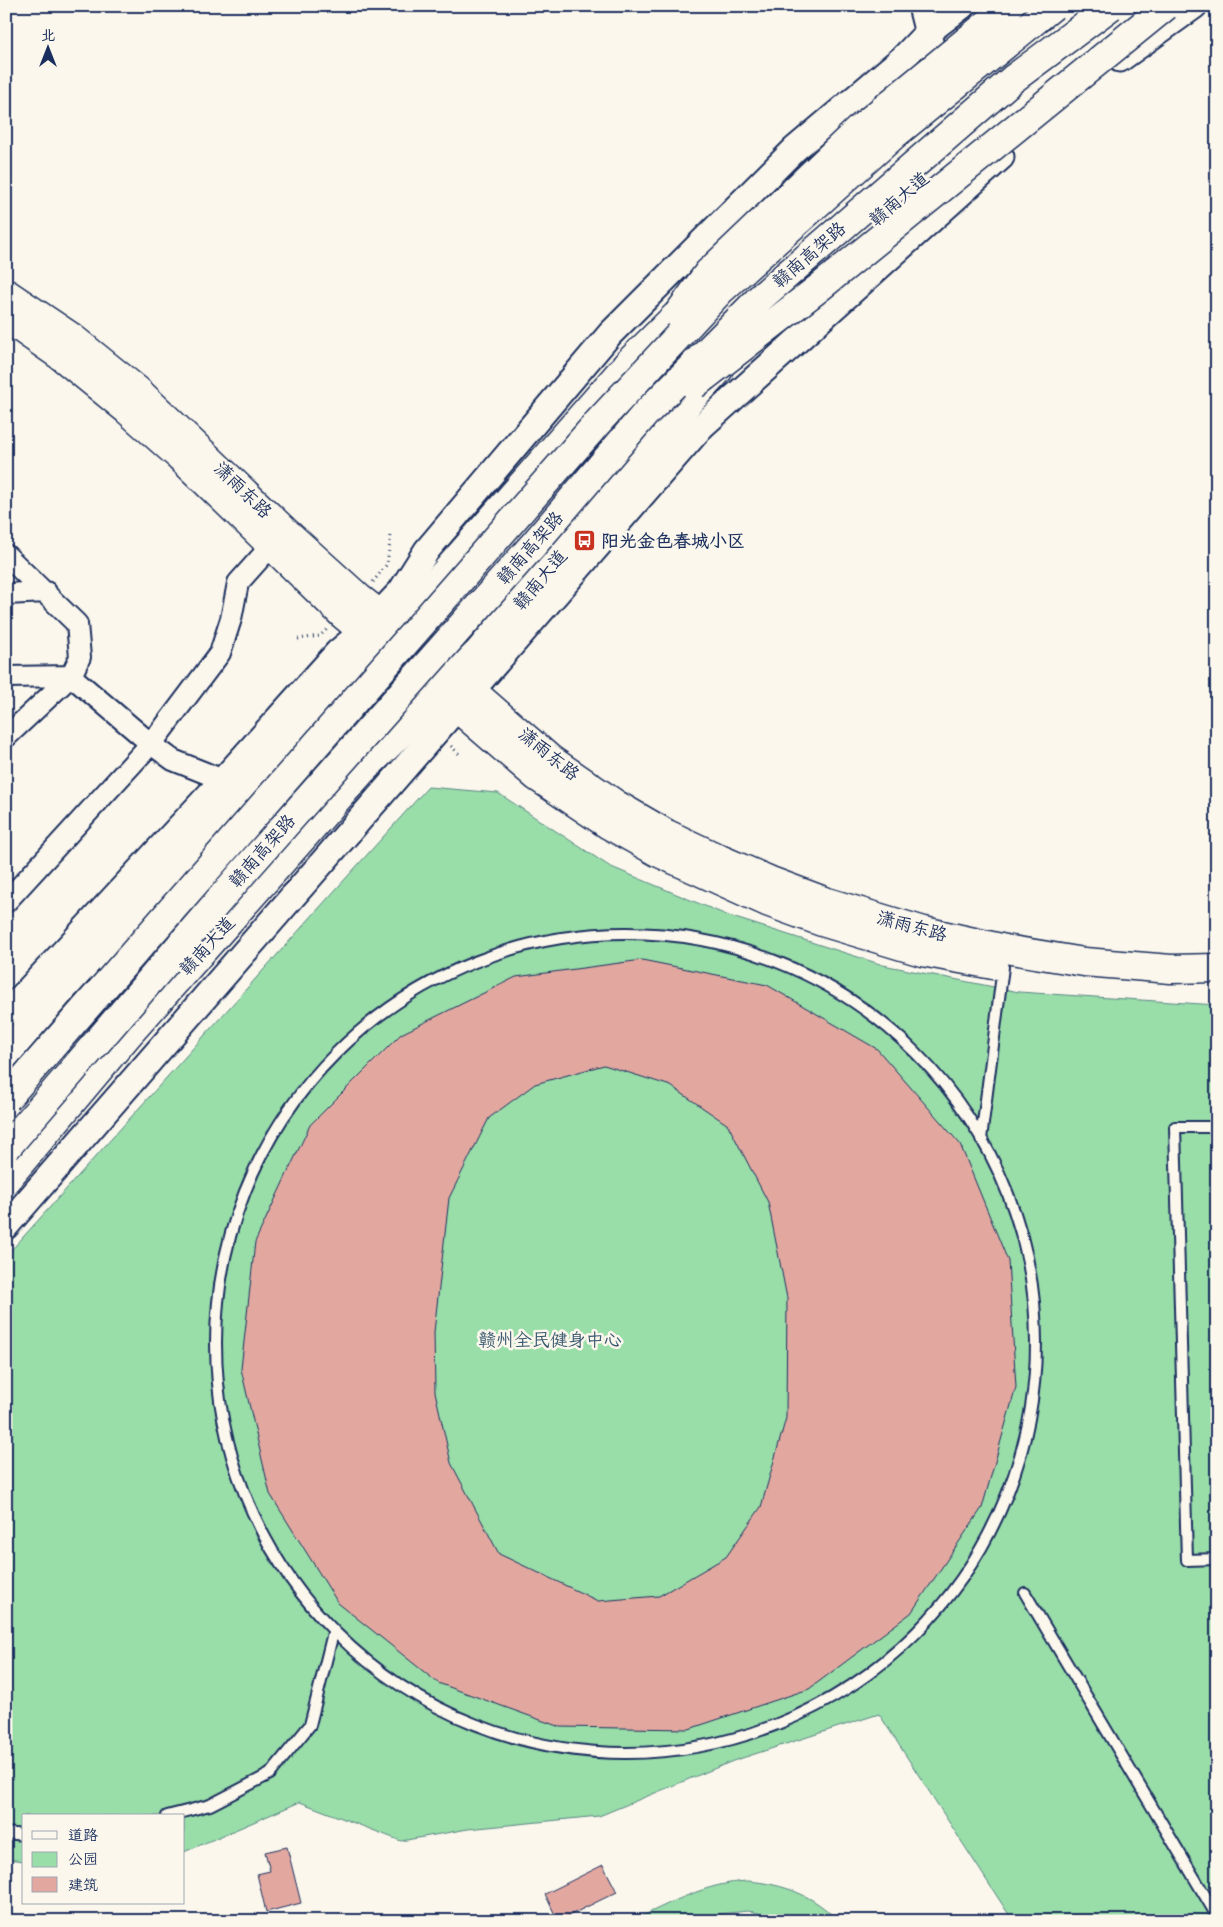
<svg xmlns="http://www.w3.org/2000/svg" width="1223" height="1927" font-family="'Indie Flower','LXGW WenKai TC',sans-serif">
	<rect width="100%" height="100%" fill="#fbf7ec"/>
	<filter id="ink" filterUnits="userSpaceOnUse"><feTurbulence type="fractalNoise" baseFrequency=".02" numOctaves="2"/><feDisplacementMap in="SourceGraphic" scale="10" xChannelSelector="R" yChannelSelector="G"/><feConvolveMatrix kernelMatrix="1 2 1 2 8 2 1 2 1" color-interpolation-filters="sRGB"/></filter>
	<g filter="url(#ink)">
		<!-- green -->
		<path fill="#99dda9" stroke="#5a8684" d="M 428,787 L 498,793 L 609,866 L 729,916 L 883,965 L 1019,992 L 1217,1005 L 1217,1921 L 1013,1921 L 879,1714 L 733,1761 L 599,1816 L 468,1829 L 401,1841 L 300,1802 L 184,1852 L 184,1816 L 24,1816 L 24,1861 L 6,1859 L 6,1256 Z
			M 748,1881 C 783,1884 814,1895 838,1921 L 784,1921 L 763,1914 L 748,1911 L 718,1914 L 700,1921 L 632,1921 C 670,1903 706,1883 748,1881 Z"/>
		<!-- building -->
		<path fill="#e2a8a0" stroke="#1b2f5e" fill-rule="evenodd" d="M 642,960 L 767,985 L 877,1049 L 960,1144 L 1008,1261 L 1016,1387 L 982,1508 L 911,1613 L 809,1689 L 689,1729 L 560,1727 L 438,1683 L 338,1603 L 270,1494 L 241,1369 L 255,1242 L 310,1125 L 401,1034 L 516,977 ZM 604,1065 L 671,1086 L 728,1125 L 768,1202 L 787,1298 L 786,1418 L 761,1507 L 726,1557 L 659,1596 L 598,1601 L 499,1554 L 451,1463 L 435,1392 L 434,1332 L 449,1198 L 489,1118 L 535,1084 Z
			M 287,1847 L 301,1903 L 266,1912 L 257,1874 L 270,1871 L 265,1852 Z
			M 603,1865 L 617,1892 L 558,1921 L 545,1894 Z"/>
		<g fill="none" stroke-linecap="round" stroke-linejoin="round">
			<defs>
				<path id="service" d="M216 1343a410 410 0 1 1 820 0a410 410 0 1 1-820 0Z
					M 1217,1127 L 1175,1127 L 1187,1560 L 1217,1559
					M 981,1139 L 1003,967
					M 1025,1593 L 1217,1916
					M 167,1816 L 210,1805 L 270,1774 L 310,1725 L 333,1633
					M 6,1833 L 24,1835"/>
				<path id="minor" d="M 6,555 L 77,624 L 80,657 L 71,676 L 6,737
					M 6,594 L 46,592
					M 6,677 L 71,676 L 151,744 L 173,760 L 223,780
					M 6,902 L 156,738 L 220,653 L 231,619 L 238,583 L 271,546"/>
				<path id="tertiary" d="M 921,6 L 931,46
					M 1120,59 L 1194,6
					M 6,1014 L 223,780 L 338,652 L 363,631 L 401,591 L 427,550 L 610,334 L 795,149 L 905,56 L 928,32 L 962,6
					M 6,1226 L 702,426 L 1001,157"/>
				<path id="secondary" d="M 6,293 L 70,336 L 137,390 L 286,532 L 359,598 L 456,674 L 471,690 L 550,759 L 617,805 L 667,834 L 720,859 L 771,881 L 827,902 L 924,931 L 1005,949 L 1084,962 L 1171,969 L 1217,968
					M 6,318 L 62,357 L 127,410 L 180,457 L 342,614 L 439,695 L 456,707 L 537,777 L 607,824 L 659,853 L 767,902 L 822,922 L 922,952 L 993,965"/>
				<path id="primary" d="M 773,309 L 965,142 L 1108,29 L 1140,6
					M 6,1054 L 62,989 L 420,601 L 630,361 L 695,297
					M 6,1180 L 127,1036 L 362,771 L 439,695 L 456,674 L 478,653 L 688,403 L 718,371"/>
			</defs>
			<!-- service casing -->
			<use href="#service" stroke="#1b2f5e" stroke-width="14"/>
			<!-- minor casing -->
			<use href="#minor" stroke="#1b2f5e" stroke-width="24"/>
			<!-- tertiary casing -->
			<use href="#tertiary" stroke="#1b2f5e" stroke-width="29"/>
			<!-- secondary casing -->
			<use href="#secondary" stroke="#1b2f5e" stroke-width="31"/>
			<!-- primary casing -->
			<use href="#primary" stroke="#1b2f5e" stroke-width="31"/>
			<!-- path -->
			<path stroke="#1b2f5e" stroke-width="3" stroke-dasharray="1 4" stroke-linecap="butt" d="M 373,582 L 387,564 L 391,535
				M 298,639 L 320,636 L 327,629
				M 451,746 L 461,756"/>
			<!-- service -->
			<use href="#service" stroke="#fbf7ec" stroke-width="10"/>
			<!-- minor -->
			<use href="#minor" stroke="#fbf7ec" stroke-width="20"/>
			<!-- tertiary -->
			<use href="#tertiary" stroke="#fbf7ec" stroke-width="25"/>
			<!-- secondary -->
			<use href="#secondary" stroke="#fbf7ec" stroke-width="28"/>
			<!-- primary -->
			<use href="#primary" stroke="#fbf7ec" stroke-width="28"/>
			<defs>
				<path id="trunk-bridge" d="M 678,314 L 708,273 L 858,130 L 1009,6
					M 694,385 L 820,287 L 1166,6
					M 6,1099 L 600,420 L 721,290 L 894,135 L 1053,6
					M 6,1148 L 246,869 L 534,544 L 646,413 L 759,299 L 1013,79 L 1111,6"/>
			</defs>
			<!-- trunk-bridge casing -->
			<use href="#trunk-bridge" stroke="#1b2f5e" stroke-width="31" stroke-linecap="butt"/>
			<!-- trunk-bridge -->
			<use href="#trunk-bridge" stroke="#fbf7ec" stroke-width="28"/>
		</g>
	</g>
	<!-- icons -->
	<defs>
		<symbol id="bus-square" viewBox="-11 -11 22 22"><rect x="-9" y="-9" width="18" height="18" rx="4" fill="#c8321e" stroke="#fbf7ec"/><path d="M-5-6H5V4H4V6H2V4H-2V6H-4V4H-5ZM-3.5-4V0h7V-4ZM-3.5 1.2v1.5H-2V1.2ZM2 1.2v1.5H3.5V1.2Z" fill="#fff"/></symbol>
	</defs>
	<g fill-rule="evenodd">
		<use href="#bus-square" x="572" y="528" width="25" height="25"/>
	</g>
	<g text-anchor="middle" stroke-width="5" stroke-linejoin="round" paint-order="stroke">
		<!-- street labels -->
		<g font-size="18" fill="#1b2f5e" stroke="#fbf7ec">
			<text transform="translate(899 199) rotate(-41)" y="6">赣南大道</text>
			<text transform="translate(809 255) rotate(-41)" y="6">赣南高架路</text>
			<text transform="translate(243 490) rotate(44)" y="6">潇雨东路</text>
			<text transform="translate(530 548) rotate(-49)" y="6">赣南高架路</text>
			<text transform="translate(540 580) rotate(-50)" y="6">赣南大道</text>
			<text transform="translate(549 754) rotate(39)" y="6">潇雨东路</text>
			<text transform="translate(262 851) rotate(-49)" y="6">赣南高架路</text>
			<text transform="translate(912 926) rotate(15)" y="6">潇雨东路</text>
			<text transform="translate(207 946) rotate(-48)" y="6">赣南大道</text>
		</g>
		<!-- poi labels -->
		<g font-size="18" font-weight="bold" fill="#1b2f5e" stroke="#fbf7ec" text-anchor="start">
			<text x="601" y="547">阳光金色春城小区</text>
		</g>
		<!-- park labels -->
		<g font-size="18" fill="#3a5a71" stroke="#fbf7ec">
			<text x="550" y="1346">赣州全民健身中心</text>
		</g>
	</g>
	<!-- margin -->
	<rect width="1223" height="1927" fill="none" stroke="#fbf7ec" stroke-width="25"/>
	<rect x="12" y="12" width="1198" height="1902" fill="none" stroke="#1b2f5e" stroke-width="2" filter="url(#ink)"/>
	<!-- legend -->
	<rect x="22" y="1814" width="162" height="90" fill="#fbf7ec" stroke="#a1a7b3"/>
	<rect x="32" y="1831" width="25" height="8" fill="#fbf7ec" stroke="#a1a7b3"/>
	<text x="68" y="1840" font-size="15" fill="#1b2f5e">道路</text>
	<rect x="32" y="1852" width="25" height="15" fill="#99dda9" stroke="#a1a7b3"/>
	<text x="68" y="1864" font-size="15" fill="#1b2f5e">公园</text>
	<rect x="32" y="1877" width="25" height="15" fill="#e2a8a0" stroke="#a1a7b3"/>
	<text x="68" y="1890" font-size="15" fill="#1b2f5e">建筑</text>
	<!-- north arrow -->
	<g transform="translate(48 48)" stroke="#fbf7ec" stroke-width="4" paint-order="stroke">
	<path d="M0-4L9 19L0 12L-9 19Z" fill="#1b2f5e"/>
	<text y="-8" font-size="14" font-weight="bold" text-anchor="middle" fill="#1b2f5e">北</text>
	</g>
</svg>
